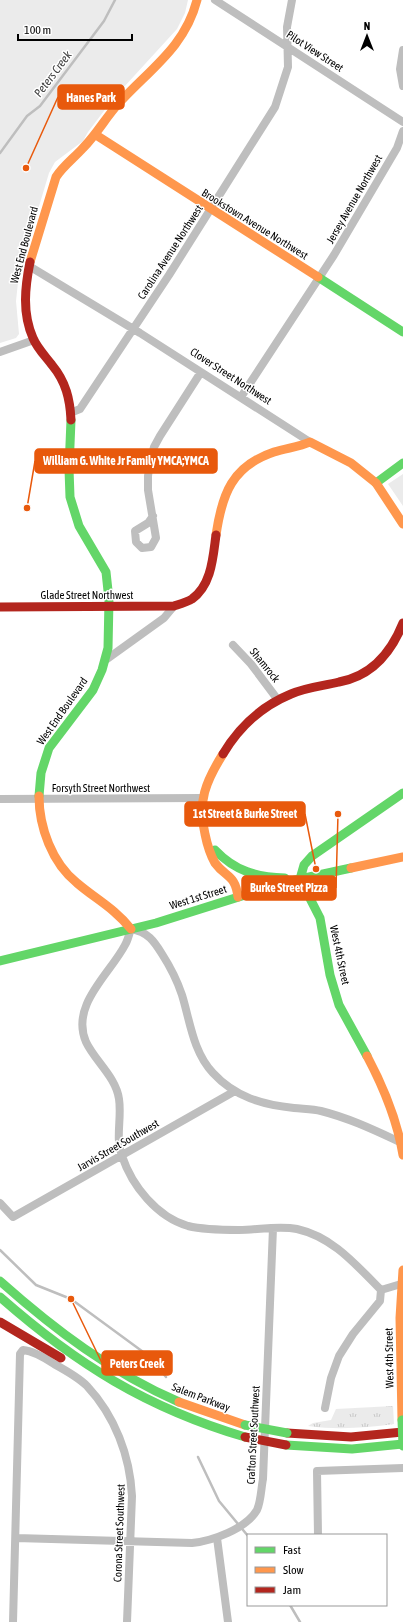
<svg xmlns="http://www.w3.org/2000/svg" width="403" height="1622" font-family="'Asap Condensed',sans-serif">
	<defs>
		<pattern id="grass-tufts" width="24" height="20" patternUnits="userSpaceOnUse"><rect width="24" height="20" fill="#ebebeb"/><path d="M3 7l-1-3M5 7V3M7 7l1-3M15 17l-1-3M17 17v-4M19 17l1-3" fill="none" stroke="#c8c8c8"/></pattern>
	</defs>
	<rect width="100%" height="100%" fill="#fff"/>
	<!-- grass -->
	<path fill="url(#grass-tufts)" d="M 393,1406 L 394,1424 C 365,1428 337,1430 308,1426 L 313,1423 L 331,1420 L 336,1409 Z"/>
	<!-- green -->
	<path fill="#ebebeb" d="M 0,0 L 188,0 L 185,13 L 177,29 L 113,99 L 88,132 L 83,141 L 55,162 L 49,173 L 19,273 L 16,301 L 19,334 L 16,338 L 0,343 Z
		M 403,474 L 403,506 L 388,484 Z"/>
	<g fill="none" stroke-linecap="round" stroke-linejoin="round">
		<!-- stream -->
		<path stroke="#bebebe" stroke-width="2.5" d="M 0,153 L 27,116 L 40,106 L 104,21 L 115,0
			M 0,1250 L 36,1285 L 71,1299 L 150,1357 L 166,1377
			M 198,1457 L 219,1501 L 248,1536
			M 290,1605 L 300,1622"/>
		<!-- street -->
		<path stroke="#bebebe" stroke-width="8" d="M 215,0 L 403,122
			M 403,50 L 400,69 L 403,86
			M 29,266 L 140,333 L 310,442
			M 0,352 L 34,340
			M 241,397 L 334,255 L 397,148 L 403,131
			M 70,413 L 80,409 L 169,275 L 275,107 L 288,67 L 287,27 L 292,0
			M 153,516 L 148,523 L 135,531 L 136,542 L 142,548 L 151,547 L 156,538 L 148,490 L 148,476 L 150,462 L 154,447 L 160,436 L 201,372
			M 233,645 L 251,664 L 278,700
			M 107,659 L 164,618 L 174,606
			M 0,799 L 202,798
			M 0,1203 L 13,1217 L 235,1091
			M 381,1290 C 356,1265 333,1237 297,1229 C 278,1225 259,1230 239,1230 C 223,1230 204,1230 188,1226 C 157,1217 132,1186 122,1156 C 115,1138 122,1118 119,1099 C 116,1077 95,1061 86,1042 C 70,1005 110,974 125,945 C 128,940 129,934 131,929 C 148,932 154,941 162,954 C 171,968 177,980 182,995 C 190,1021 193,1052 213,1073 C 235,1097 263,1105 294,1108 C 303,1109 313,1109 321,1111 C 349,1118 374,1130 400,1142
			M 381,1290 L 401,1284
			M 325,1408 L 331,1378 L 339,1356 L 353,1334 L 380,1301 L 381,1290
			M 318,1535 L 317,1471 L 403,1468
			M 16,1538 L 192,1543 C 212,1541 246,1529 257,1510 C 261,1501 261,1489 263,1479 L 273,1228
			M 217,1538 L 228,1622
			M 13,1622 L 20,1354 L 23,1350 C 34,1351 45,1358 54,1364 C 65,1370 78,1377 87,1386 C 115,1416 130,1456 132,1496 L 127,1622"/>
		<!-- fast -->
		<path stroke="#63d668" stroke-width="9" d="M 318,277 L 403,332
			M 376,483 L 403,463
			M 39,796 L 41,773 L 49,748 L 93,690 L 102,670 L 108,648 L 109,600 L 106,572 L 79,526 L 70,497 L 69,469 L 71,420
			M 215,850 C 235,871 256,877 285,878
			M 300,879 L 320,918 L 330,975 L 339,1005 L 367,1056
			M 300,879 L 304,865 L 312,856 L 403,793
			M 0,961 L 156,923 L 286,882 L 351,868
			M 0,1281 C 54,1329 112,1373 179,1402
			M 0,1297 C 76,1364 147,1408 245,1437
			M 286,1445 L 352,1449 L 403,1444"/>
		<!-- slow -->
		<path stroke="#ff974d" stroke-width="9" d="M 96,135 L 318,277
			M 30,262 L 56,177 C 63,166 74,158 83,148 C 97,134 106,117 119,103 C 150,69 185,47 197,0
			M 216,535 C 222,494 232,466 274,452 C 286,448 299,447 310,442 L 351,463 L 376,483 L 403,524
			M 223,754 C 206,781 197,802 205,834 C 207,844 210,854 215,863 C 226,878 235,874 238,897
			M 39,796 C 39,827 52,863 77,883 C 97,900 114,908 131,929
			M 351,868 L 403,857
			M 367,1056 C 384,1088 397,1119 403,1155
			M 179,1402 L 245,1425
			M 402,1420 L 400,1318 L 403,1270"/>
		<!-- jam -->
		<path stroke="#b3261e" stroke-width="9" d="M 30,262 C 25,287 22,313 33,338 C 37,348 46,357 52,365 C 66,382 70,399 71,420
			M 0,607 L 174,606 C 180,604 187,602 192,599 C 212,585 213,556 216,535
			M 223,754 C 239,727 262,706 291,694 C 307,687 323,686 339,682 C 372,676 391,653 403,623
			M 0,1322 L 61,1358
			M 287,1433 L 351,1437 L 403,1432"/>
		<!-- fast-bridge -->
		<path stroke="#63d668" stroke-width="9" d="M 402,1420 L 403,1446
			M 245,1425 L 287,1433"/>
		<!-- jam-bridge -->
		<path stroke="#b3261e" stroke-width="9" d="M 245,1437 L 286,1445"/>
	</g>
	<g text-anchor="middle" stroke-width="3" stroke-linejoin="round" paint-order="stroke">
		<!-- street labels -->
		<g font-size="11" fill="#000" stroke="#fff">
			<text transform="translate(315 51) rotate(33)" y="4">Pilot View Street</text>
			<text transform="translate(354 199) rotate(-60)" y="4">Jersey Avenue Northwest</text>
			<text transform="translate(255 224) rotate(32)" y="4">Brookstown Avenue Northwest</text>
			<text transform="translate(24 245) rotate(-75)" y="4">West End Boulevard</text>
			<text transform="translate(170 252) rotate(-57)" y="4">Carolina Avenue Northwest</text>
			<text transform="translate(231 376) rotate(33)" y="4">Clover Street Northwest</text>
			<text x="87" y="599">Glade Street Northwest</text>
			<text transform="translate(265 665) rotate(51)" y="4">Shamrock</text>
			<text transform="translate(62 711) rotate(-55)" y="4">West End Boulevard</text>
			<text x="101" y="792">Forsyth Street Northwest</text>
			<text transform="translate(198 897) rotate(-17)" y="4">West 1st Street</text>
			<text transform="translate(340 955) rotate(78)" y="4">West 4th Street</text>
			<text transform="translate(118 1145) rotate(-30)" y="4">Jarvis Street Southwest</text>
			<text transform="translate(389 1358) rotate(-91)" y="4">West 4th Street</text>
			<text transform="translate(201 1397) rotate(21)" y="4">Salem Parkway</text>
			<text transform="translate(253 1435) rotate(-87)" y="4">Crafton Street Southwest</text>
			<text transform="translate(119 1533) rotate(-88)" y="4">Corona Street Southwest</text>
		</g>
		<!-- water labels -->
		<g font-size="12" font-style="italic" fill="#434343" stroke="#fff">
			<text transform="translate(53 74) rotate(-53)" y="4">Peters Creek</text>
		</g>
	</g>
	<!-- callouts -->
	<path fill="none" stroke="#e8590c" stroke-width="1.5" d="M26 168L58 97M27 508L35 461M316 869L305 814M338 814L336 888M71 1299L102 1363"/>
	<g fill="#e8590c" stroke="#fff" stroke-width="1.5">
		<circle cx="26" cy="168" r="4"/>
		<circle cx="27" cy="508" r="4"/>
		<circle cx="316" cy="869" r="4"/>
		<circle cx="338" cy="814" r="4"/>
		<circle cx="71" cy="1299" r="4"/>
	</g>
	<g fill="#e8590c" stroke="#e8590c" stroke-width="1.5">
		<rect x="58" y="85" width="66" height="24" rx="4"/>
		<rect x="35" y="449" width="182" height="24" rx="4"/>
		<rect x="185" y="802" width="120" height="24" rx="4"/>
		<rect x="242" y="876" width="94" height="24" rx="4"/>
		<rect x="102" y="1351" width="70" height="24" rx="4"/>
	</g>
	<g font-size="12" text-anchor="middle" font-weight="bold" fill="#fff">
		<text x="91" y="102">Hanes Park</text>
		<text x="126" y="465">William G. White Jr Family YMCA;YMCA</text>
		<text x="245" y="818">1st Street &amp; Burke Street</text>
		<text x="289" y="892">Burke Street Pizza</text>
		<text x="137" y="1368">Peters Creek</text>
	</g>
	<!-- legend -->
	<rect x="247" y="1534" width="140" height="72" fill="#ffffff" stroke="#999999"/>
	<rect x="255" y="1547" width="20" height="6" fill="#63d668" stroke="#999999"/>
	<text x="283" y="1554" font-size="12" fill="#000000">Fast</text>
	<rect x="255" y="1567" width="20" height="6" fill="#ff974d" stroke="#999999"/>
	<text x="283" y="1574" font-size="12" fill="#000000">Slow</text>
	<rect x="255" y="1587" width="20" height="6" fill="#b3261e" stroke="#999999"/>
	<text x="283" y="1594" font-size="12" fill="#000000">Jam</text>
	<!-- north arrow -->
	<g transform="translate(367 36)" stroke="#ffffff" stroke-width="3" paint-order="stroke">
	<path d="M0-3L7 15L0 10L-7 15Z" fill="#000000"/>
	<text y="-6" font-size="11" font-weight="bold" text-anchor="middle" fill="#000000">N</text>
	</g>
	<!-- scale -->
	<path d="M18 34v6h114v-6" fill="none" stroke="#000000" stroke-width="2"/>
	<text x="24" y="34" font-size="12" fill="#000000" stroke="#ffffff" stroke-width="3" paint-order="stroke">100 m</text>
</svg>
